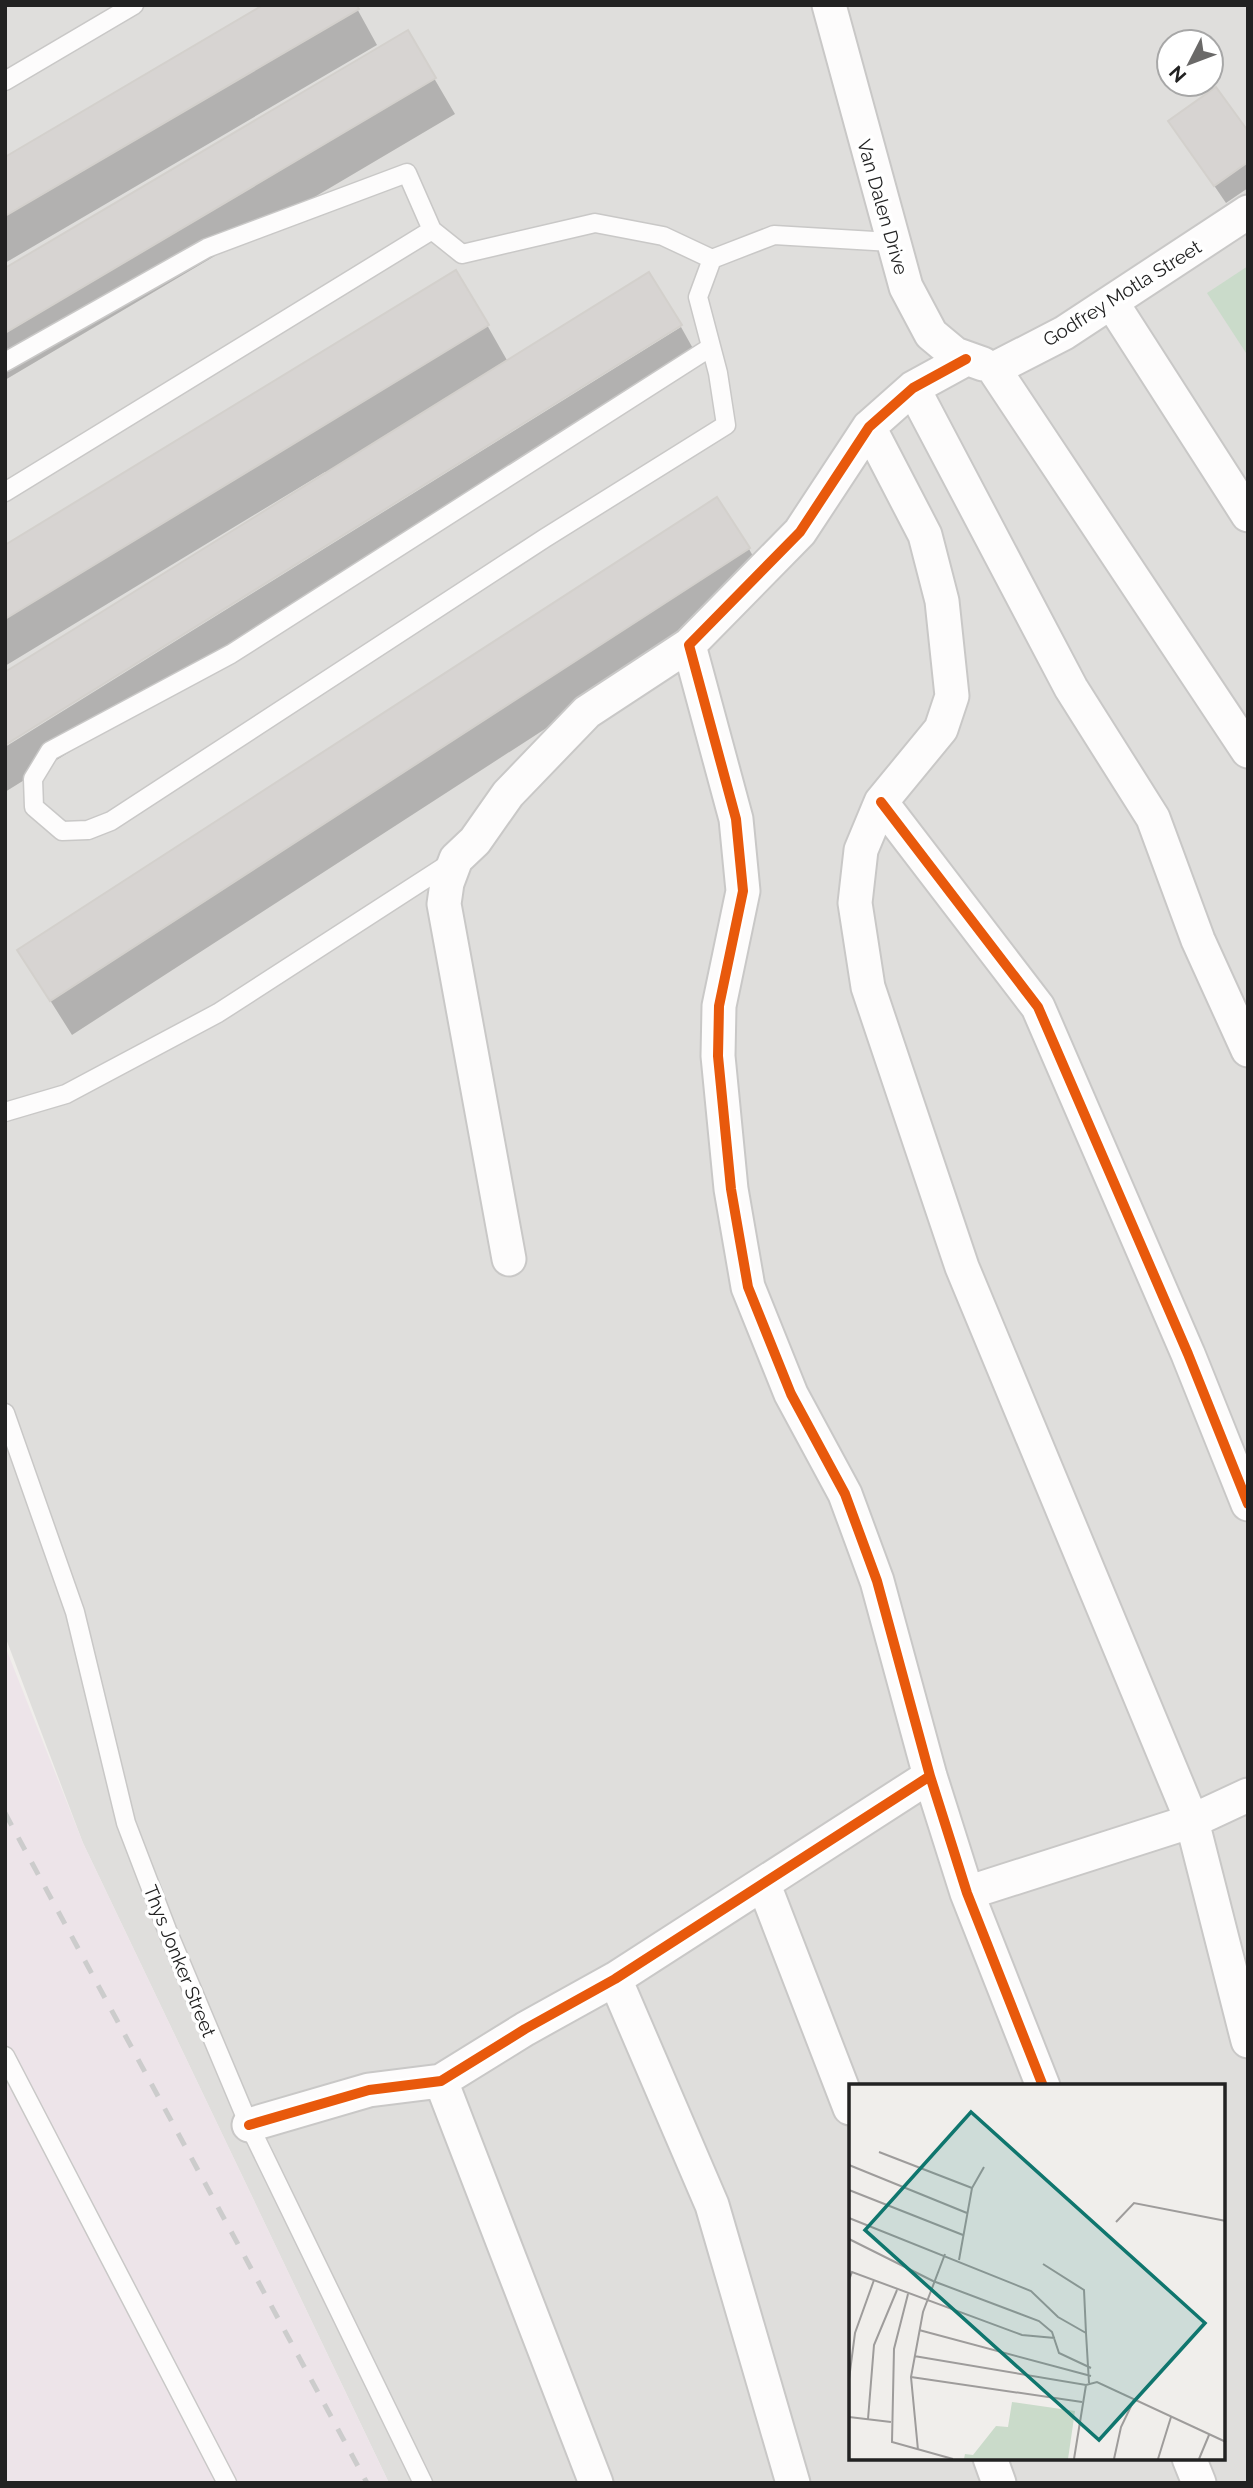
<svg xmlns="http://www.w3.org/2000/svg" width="1253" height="2488" font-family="Raleway,sans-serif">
	<rect width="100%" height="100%" fill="#f0eeeb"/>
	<!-- residential -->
	<path fill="#dfdedc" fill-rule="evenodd" d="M 5,5 L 1248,5 L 1248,2483 L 389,2483 L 83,1843 L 5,1636 ZM 1169,42 L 1211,42 L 1211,84 L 1169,84 ZM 850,2086 L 1223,2086 L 1223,2458 L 850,2458 Z"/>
	<!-- industrial -->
	<path fill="#ede4e9" d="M 5,1646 L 83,1843 L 389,2483 L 5,2483 Z"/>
	<!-- cemetery -->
	<path fill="#cadbca" d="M 1248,266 L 1248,356 L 1207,293 Z"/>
	<!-- shadow -->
	<path fill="#0003" d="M 355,5 L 377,45 L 5,263 L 5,159 Z
		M 407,32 L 455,114 L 5,380 L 5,270 Z
		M 1170,121 L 1248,134 L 1248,188 L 1226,203 Z
		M 487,325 L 508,362 L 327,475 L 325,472 L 5,666 L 5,547 Z
		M 681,327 L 700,361 L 5,792 L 5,747 Z
		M 749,549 L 769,584 L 72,1035 L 19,951 Z"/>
	<!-- building -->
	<path fill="#d7d4d2" stroke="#d3d0cc" stroke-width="2" d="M 263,5 L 357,5 L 359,9 L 5,216 L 5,157 Z
		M 408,30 L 436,78 L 5,333 L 5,268 Z
		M 1216,87 L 1248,131 L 1248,162 L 1214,186 L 1168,121 Z
		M 456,270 L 489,325 L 5,619 L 5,545 Z
		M 649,272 L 682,325 L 5,745 L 5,672 Z
		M 717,497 L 750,548 L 50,1001 L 17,950 Z"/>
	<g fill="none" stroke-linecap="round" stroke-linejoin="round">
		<defs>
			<path id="service" d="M 5,81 L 134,5
				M 711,347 L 231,654 L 50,751 L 33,779 L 34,807 L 62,831 L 88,830 L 111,821 L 545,538 L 726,425 L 718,373 L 698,297 L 712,259 L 774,235 L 891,242
				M 5,362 L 207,248 L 407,173 L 432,230 L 462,254 L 595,223 L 663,236 L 712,259
				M 5,492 L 432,230
				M 5,1112 L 66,1094 L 218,1013 L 450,863
				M 5,1413 L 75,1612 L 126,1823 L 167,1930 L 249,2125 L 423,2483
				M 5,2056 L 227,2483"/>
			<path id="minor" d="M 829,5 L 906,287 L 931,334 L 955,354 L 983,364
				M 1112,303 L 1248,515
				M 966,359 L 913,388 L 869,427 L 800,532 L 689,645 L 736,819 L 743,891 L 719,1006 L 718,1056 L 731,1189 L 748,1287 L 791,1394 L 845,1494 L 877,1581 L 930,1776 L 967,1893 L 1043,2086
				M 994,369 L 1248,751
				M 994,369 L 1064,333 L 1248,212
				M 913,388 L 1071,688 L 1153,818 L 1198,940 L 1248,1050
				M 869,427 L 925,535 L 942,601 L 952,696 L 941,729 L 881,802 L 861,850 L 855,903 L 868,987 L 962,1267 L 1192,1821 L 1248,2041
				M 881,802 L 1038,1007 L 1188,1354 L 1248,1504
				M 509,1259 L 444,904 L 447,883 L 456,859 L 475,841 L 508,794 L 587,712 L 689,645
				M 764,1885 L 850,2108
				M 967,1893 L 1192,1821 L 1248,1795
				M 615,1979 L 712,2205 L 793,2483
				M 441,2081 L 596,2483
				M 249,2125 L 369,2090 L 441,2081 L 525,2029 L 615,1979 L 930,1776
				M 990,2458 L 999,2483
				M 1189,2458 L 1199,2483"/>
		</defs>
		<!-- service casing -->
		<use href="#service" stroke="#c9c8c7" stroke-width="21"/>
		<!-- minor casing -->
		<use href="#minor" stroke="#c9c8c7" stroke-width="37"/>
		<!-- service -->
		<use href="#service" stroke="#fdfcfc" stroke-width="18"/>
		<!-- minor -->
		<use href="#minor" stroke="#fdfcfc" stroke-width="33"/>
		<!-- rail -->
		<path stroke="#ccc" stroke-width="5" stroke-dasharray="14 14" stroke-linecap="butt" d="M 5,1813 L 367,2483"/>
		<defs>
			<path id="cycleway" d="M 966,359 L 913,388 L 869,427 L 800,532 L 689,645 L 736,819 L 743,891 L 719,1006 L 718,1056 L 731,1189 L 748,1287 L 791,1394 L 845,1494 L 877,1581 L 930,1776 L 967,1893 L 1043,2086
				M 881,802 L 1038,1007 L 1188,1354 L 1248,1504
				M 249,2125 L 369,2090 L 441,2081 L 525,2029 L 615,1979 L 930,1776"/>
		</defs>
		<!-- cycleway casing -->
		<use href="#cycleway" stroke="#fff" stroke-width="15"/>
		<!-- cycleway -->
		<use href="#cycleway" stroke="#e8590c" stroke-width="10"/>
	</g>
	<g text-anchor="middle" stroke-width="7" stroke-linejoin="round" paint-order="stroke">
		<!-- street labels -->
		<g font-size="19" fill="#222" stroke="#fff">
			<text transform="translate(883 207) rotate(74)" y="7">Van Dalen Drive</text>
			<text transform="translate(1122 293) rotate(-32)" y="7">Godfrey Motla Street</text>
			<text transform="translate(180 1961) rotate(68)" y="7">Thys Jonker Street</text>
		</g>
	</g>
	<!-- overview -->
	<g transform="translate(849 2084)">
		<rect width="376" height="376" fill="#f0eeeb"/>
		<path d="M 163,318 L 226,327 L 219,375 L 115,375 L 116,370 L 124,371 L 147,342 L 159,343 Z" fill="#cadbca"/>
		<path fill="none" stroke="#9e9c9b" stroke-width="2" d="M 30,68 L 123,104M 0,81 L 118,129M 0,106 L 114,151M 0,134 L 182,207 L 209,233 L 237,249 L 240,299M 267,138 L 285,119 L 377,137M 0,155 L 84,197 L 190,237 L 203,248 L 210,269 L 242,284M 110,176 L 123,104 L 135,83M 194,180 L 235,206 L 237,249M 0,196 L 3,188 L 173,251 L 206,254M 59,210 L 45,265 L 43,358 L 104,375M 70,246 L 242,292M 65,272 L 237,301 L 248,298 L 377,358M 62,293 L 233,318M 0,295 L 6,249 L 25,196M 0,333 L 42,338M 19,335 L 25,261 L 48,206M 69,366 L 62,293 L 74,228 L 96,170M 225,375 L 237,301M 265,375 L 272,343 L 285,316M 309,375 L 322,333M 350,375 L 360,351"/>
		<path fill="#0f766e" fill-opacity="0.15" stroke="#0f766e" stroke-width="3.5" d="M 122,28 L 356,239 L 250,356 L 16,146 Z"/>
		<rect width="376" height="376" fill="none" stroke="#222" stroke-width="3.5"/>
	</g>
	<!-- border -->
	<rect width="1253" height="2488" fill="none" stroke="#222222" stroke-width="14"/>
	<!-- north arrow -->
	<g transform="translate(1190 63) rotate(228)"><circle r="33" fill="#ffffff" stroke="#a7a7a7" stroke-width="2"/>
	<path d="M0-5L12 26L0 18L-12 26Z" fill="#6a6968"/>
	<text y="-10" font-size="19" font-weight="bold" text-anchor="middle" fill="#222222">N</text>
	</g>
</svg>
